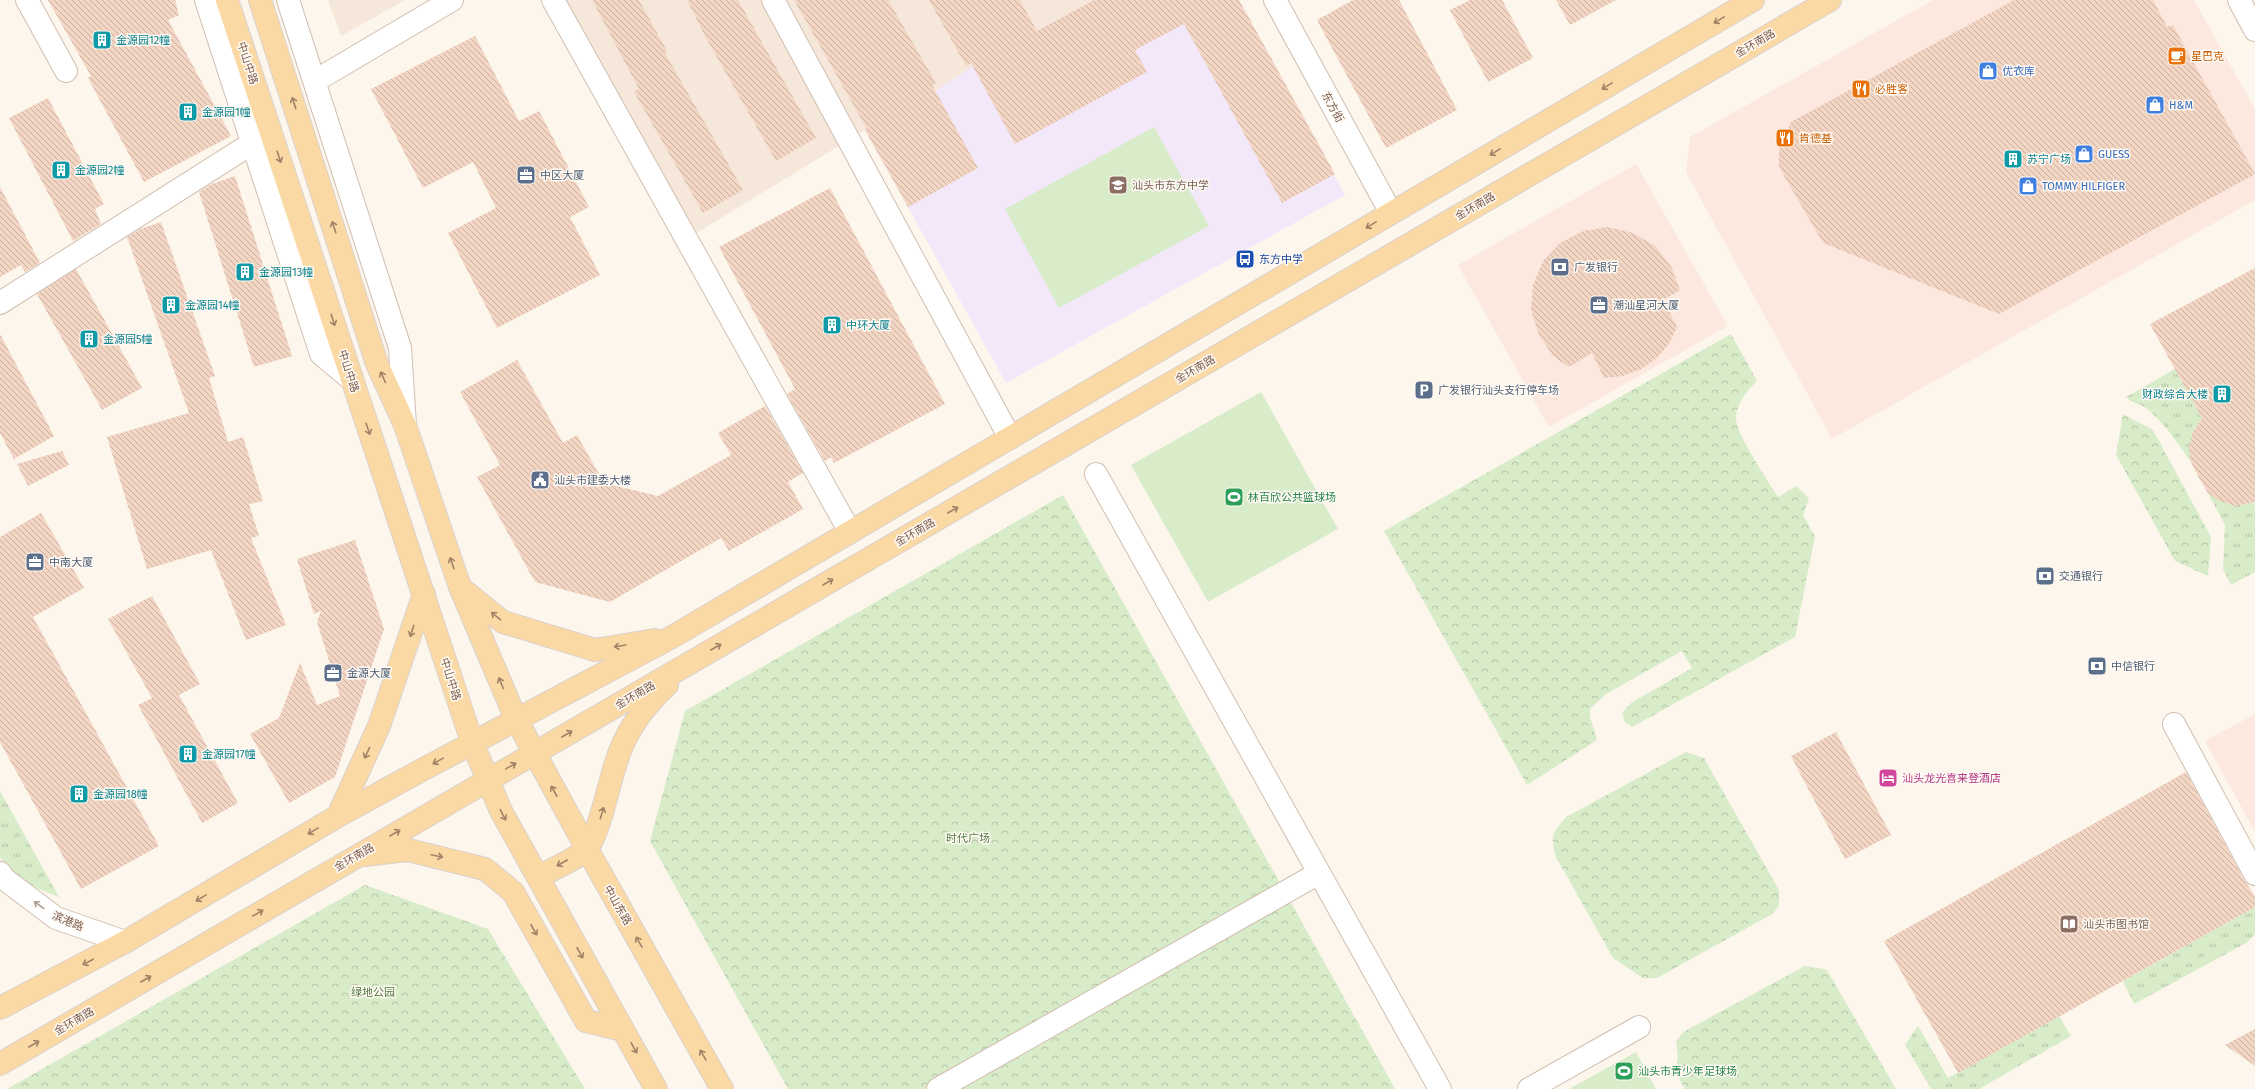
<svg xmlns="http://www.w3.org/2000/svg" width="2255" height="1089" font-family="'Fira Sans','Noto Sans SC',sans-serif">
	<defs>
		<pattern id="grass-tufts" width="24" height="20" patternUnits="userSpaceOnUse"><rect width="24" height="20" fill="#d8ecc9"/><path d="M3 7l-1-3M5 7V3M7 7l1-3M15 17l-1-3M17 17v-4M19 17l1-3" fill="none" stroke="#b4c2a5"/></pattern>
		<pattern id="park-crowns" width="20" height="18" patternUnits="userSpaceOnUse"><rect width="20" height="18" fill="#d8ecc9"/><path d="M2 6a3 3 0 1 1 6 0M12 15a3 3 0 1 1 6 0" fill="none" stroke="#b4c2a5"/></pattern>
		<pattern id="building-back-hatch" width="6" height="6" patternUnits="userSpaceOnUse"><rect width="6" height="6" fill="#f3d5c3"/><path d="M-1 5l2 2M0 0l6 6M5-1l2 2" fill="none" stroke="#cab0a1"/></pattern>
	</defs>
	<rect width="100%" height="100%" fill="#fdf6ec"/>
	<!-- residential -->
	<path fill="#f5e8da" d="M 328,0 L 405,0 L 341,36 Z
		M 564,0 L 1097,0 L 865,130 L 693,235 Z"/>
	<!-- commercial -->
	<path fill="#fde8e0" d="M 1933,0 L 2194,0 L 2255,109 L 2255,200 L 1832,439 L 1686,172 L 1690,137 Z
		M 1636,164 L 1728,326 L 1549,427 L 1458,265 Z
		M 2255,714 L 2255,832 L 2205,741 Z"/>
	<!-- education -->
	<path fill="#f3e8fa" d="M 1094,0 L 1239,0 L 1345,195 L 1006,383 L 865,130 L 935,91 L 973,66 Z"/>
	<!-- grass -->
	<path fill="url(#grass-tufts)" d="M 2175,369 L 2202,418 L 2193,432 L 2191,462 C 2177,442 2165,424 2147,409 C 2140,403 2132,404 2126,397 Z
		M 2208,493 C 2225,505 2233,507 2253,502 L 2255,506 L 2255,572 L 2231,585 L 2223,569 L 2225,525 Z
		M 0,791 L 59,897 L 25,883 L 7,869 L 0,857 Z
		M 2255,907 L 2255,934 L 2246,943 L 2134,1004 L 2123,981 Z
		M 2059,1016 L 2071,1036 L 1979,1089 L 1931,1089 L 1905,1045 L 1918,1026 L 1948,1078 Z"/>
	<!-- park -->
	<path fill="url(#park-crowns)" d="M 1731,334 L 1757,381 C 1746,392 1738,401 1736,417 C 1734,431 1769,483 1778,497 L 1796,486 L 1809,498 L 1803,515 L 1815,536 L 1795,637 L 1632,727 L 1625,722 L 1622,713 L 1631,703 L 1692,668 L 1682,651 L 1606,694 L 1590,709 L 1590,717 L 1597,740 L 1527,785 L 1384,531 Z
		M 2123,414 L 2153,430 L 2211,537 L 2208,576 L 2175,561 L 2116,455 Z
		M 1063,495 L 1395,1089 L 788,1089 L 650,841 L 685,711 Z
		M 1686,752 L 1704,758 L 1779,890 L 1779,906 L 1772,914 L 1657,978 L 1643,978 L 1613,958 L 1556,857 C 1550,836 1552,833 1566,817 Z
		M 365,885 L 488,929 L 585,1089 L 7,1089 Z
		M 1805,966 L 1827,970 L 1896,1089 L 1685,1089 L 1675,1071 L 1678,1057 L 1676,1042 L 1683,1032 Z"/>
	<!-- garden -->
	<path fill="#d8ecc9" d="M 1154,127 L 1209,226 L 1059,308 L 1005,209 Z
		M 1261,392 L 1338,529 L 1208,602 L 1131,465 Z
		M 1636,1052 L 1656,1089 L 1569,1089 Z"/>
	<!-- building -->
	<path fill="url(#building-back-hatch)" d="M 48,0 L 175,0 L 179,15 L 168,20 L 231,136 L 144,182 L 88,78 L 91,76 Z
		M 592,0 L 639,0 L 667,51 L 665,53 L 743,190 L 703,213 L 634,92 L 639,89 Z
		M 687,0 L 738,0 L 816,138 L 776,161 L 707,40 Z
		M 794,0 L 888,0 L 936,83 L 932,85 L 978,168 L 908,207 L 865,130 L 867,129 Z
		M 929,0 L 1020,0 L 1037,31 L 1094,0 L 1239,0 L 1335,174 L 1282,203 L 1184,24 L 1135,50 L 1147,72 L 1015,144 L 971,63 L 966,66 Z
		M 1353,0 L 1399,0 L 1457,110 L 1386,148 L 1317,20 Z
		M 1470,0 L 1502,0 L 1533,58 L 1488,82 L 1450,10 Z
		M 1556,0 L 1616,0 L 1570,25 Z
		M 2014,0 L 2153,0 L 2167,27 L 2173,25 L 2255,174 L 1999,314 L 1823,243 L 1779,167 L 1779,151 L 1791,122 Z
		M 475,36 L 519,121 L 539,111 L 589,207 L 570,217 L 600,275 L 497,328 L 448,233 L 496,208 L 473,162 L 423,188 L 371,89 Z
		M 48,98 L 104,204 L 95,209 L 101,224 L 73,241 L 9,118 Z
		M 235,176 L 292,356 L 254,367 L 199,192 L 212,184 Z
		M 0,187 L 40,263 L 25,272 L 21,265 L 0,277 Z
		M 830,188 L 945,404 L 834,463 L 831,457 L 825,461 L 787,394 L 795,389 L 719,247 Z
		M 161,222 L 215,376 L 209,378 L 228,442 L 243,437 L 263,501 L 249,504 L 259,536 L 251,538 L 286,625 L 246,640 L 211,550 L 147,569 L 107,437 L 189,413 L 127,237 L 140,229 Z
		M 1608,227 L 1633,233 L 1655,246 L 1671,266 L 1680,290 L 1663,300 L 1677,327 L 1669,344 L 1657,358 L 1641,369 L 1623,376 L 1604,378 L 1592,353 L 1569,367 L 1553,356 L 1539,335 L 1531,310 L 1533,285 L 1543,261 L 1560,243 L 1583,231 Z
		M 2255,268 L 2255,502 L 2236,506 L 2219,501 L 2208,493 L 2199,478 L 2191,462 L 2189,448 L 2193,432 L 2202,418 L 2150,324 Z
		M 76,269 L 142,388 L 102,410 L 37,294 Z
		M 0,334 L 54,436 L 14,459 L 0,433 Z
		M 517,360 L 563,443 L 577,435 L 604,483 L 658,496 L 731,455 L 718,433 L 765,406 L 803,473 L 788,482 L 803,509 L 729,551 L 721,538 L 610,602 L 535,582 L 477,477 L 500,465 L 460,392 Z
		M 62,451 L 69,465 L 28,486 L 17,464 Z
		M 41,513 L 84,588 L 33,617 L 159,846 L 81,889 L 0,742 L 0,537 Z
		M 355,540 L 384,629 L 335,777 L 289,803 L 250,734 L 279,718 L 300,663 L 317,705 L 340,696 L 317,622 L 321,611 L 314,614 L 297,559 Z
		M 152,596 L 200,684 L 179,695 L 238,803 L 202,823 L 138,705 L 152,698 L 108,619 Z
		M 1836,732 L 1891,835 L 1845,859 L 1791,756 Z
		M 2186,772 L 2244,880 L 2255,896 L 2255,907 L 1958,1073 L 1884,941 Z
		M 2255,1029 L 2255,1066 L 2225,1045 Z"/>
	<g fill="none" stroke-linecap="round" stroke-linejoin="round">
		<defs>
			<path id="minor" d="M 27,0 L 66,71
				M 206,0 L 321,354 L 351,379
				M 288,0 L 400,348 L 405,425
				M 553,0 L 850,532
				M 773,0 L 1010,438
				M 1275,0 L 1391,213
				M 2239,0 L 2255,30
				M 315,81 L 452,0
				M 0,303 L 265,135
				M 1096,474 L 1440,1089
				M 2174,724 L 2255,874
				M 0,873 L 3,878 L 56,918 L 125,942
				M 938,1089 L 1319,873
				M 1529,1089 L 1639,1027"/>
			<path id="major" d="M 227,0 L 472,742 L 501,811 L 656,1089
				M 260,0 L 377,364 L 405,425 L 460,587 L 516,719 L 587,849 L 722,1089
				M 462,589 L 503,622 L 595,650 L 655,640
				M 338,816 L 379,726 L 424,594
				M 364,855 L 408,850 L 485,869 L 513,892 L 586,1021 L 623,1030
				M 538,877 C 551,870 576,859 586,850 C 598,838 609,784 615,766 C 624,733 642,708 667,685
				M 0,1008 L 125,942 L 338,816 L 420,771 L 672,637 L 1753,0
				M 0,1064 L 1830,0"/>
		</defs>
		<!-- minor casing -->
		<use href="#minor" stroke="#d1beb0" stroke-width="24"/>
		<!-- major casing -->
		<use href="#major" stroke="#dad1cd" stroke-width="24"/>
		<!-- minor -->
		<use href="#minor" stroke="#fff" stroke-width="22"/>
		<!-- major -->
		<use href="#major" stroke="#fbd9a5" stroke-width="22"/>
	</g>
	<!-- one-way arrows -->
	<defs><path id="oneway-shaft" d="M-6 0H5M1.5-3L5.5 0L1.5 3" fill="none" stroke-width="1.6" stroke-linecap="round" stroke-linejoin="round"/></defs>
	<g stroke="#a18267">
		<use href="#oneway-shaft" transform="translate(1719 20) rotate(149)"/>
		<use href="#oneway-shaft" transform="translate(1607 86) rotate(149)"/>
		<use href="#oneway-shaft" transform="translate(294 103) rotate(-108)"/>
		<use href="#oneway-shaft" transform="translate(1495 152) rotate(149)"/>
		<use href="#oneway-shaft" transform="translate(279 157) rotate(72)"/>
		<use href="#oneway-shaft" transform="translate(1371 225) rotate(149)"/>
		<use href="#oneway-shaft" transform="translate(334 227) rotate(-108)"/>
		<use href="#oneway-shaft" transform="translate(333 320) rotate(72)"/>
		<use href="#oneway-shaft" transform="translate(383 377) rotate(-114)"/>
		<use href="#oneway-shaft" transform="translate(368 429) rotate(71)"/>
		<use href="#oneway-shaft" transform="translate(953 510) rotate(-30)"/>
		<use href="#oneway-shaft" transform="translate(452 563) rotate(-109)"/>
		<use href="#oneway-shaft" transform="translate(828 582) rotate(-30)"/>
		<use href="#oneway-shaft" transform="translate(496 616) rotate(-141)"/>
		<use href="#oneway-shaft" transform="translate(412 631) rotate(108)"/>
		<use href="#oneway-shaft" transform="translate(620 646) rotate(171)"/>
		<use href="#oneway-shaft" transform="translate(716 647) rotate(-30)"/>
		<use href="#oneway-shaft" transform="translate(501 683) rotate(-113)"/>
		<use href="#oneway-shaft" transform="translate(567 734) rotate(-30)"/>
		<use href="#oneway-shaft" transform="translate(367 753) rotate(115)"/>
		<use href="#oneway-shaft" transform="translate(438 761) rotate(151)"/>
		<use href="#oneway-shaft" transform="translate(511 766) rotate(-29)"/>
		<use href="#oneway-shaft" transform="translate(554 791) rotate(-119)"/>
		<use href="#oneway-shaft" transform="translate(602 813) rotate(-73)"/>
		<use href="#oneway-shaft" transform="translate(503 815) rotate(62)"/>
		<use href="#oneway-shaft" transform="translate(313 831) rotate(149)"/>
		<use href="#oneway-shaft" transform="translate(395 833) rotate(-30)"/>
		<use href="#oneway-shaft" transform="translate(437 856) rotate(12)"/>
		<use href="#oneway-shaft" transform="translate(562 863) rotate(150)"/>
		<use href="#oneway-shaft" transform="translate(201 898) rotate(149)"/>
		<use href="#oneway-shaft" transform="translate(258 913) rotate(-30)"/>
		<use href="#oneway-shaft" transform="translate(534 930) rotate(61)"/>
		<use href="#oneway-shaft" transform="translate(639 942) rotate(-120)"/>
		<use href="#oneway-shaft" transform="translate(580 953) rotate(61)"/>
		<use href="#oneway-shaft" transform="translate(88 962) rotate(152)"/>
		<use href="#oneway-shaft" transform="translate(146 979) rotate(-30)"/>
		<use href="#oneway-shaft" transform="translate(34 1044) rotate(-30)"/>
		<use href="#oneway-shaft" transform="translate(634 1048) rotate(61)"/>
		<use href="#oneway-shaft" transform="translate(703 1055) rotate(-120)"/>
	</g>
	<use stroke="#af9d94" href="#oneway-shaft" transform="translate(39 905) rotate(-143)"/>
	<!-- icons -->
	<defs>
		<symbol id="building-square" viewBox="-11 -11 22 22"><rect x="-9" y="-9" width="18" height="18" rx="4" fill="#0f9aa8" stroke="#fffaf3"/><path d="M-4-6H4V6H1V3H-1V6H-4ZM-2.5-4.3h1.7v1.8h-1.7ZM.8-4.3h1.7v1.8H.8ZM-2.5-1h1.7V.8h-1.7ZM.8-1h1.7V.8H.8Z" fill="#fff"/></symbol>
		<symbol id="cafe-square" viewBox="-11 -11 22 22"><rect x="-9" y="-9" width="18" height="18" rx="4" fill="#e8710a" stroke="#fffaf3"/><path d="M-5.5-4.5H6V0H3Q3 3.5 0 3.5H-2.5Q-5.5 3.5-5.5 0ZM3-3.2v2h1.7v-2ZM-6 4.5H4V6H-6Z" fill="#fff"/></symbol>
		<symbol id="shop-square" viewBox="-11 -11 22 22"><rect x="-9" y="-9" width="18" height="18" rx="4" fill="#3f7fe0" stroke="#fffaf3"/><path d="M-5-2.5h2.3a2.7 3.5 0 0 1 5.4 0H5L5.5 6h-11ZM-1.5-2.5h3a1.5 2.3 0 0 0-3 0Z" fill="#fff"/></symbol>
		<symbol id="restaurant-square" viewBox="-11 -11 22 22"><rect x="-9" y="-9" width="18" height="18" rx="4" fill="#e8710a" stroke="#fffaf3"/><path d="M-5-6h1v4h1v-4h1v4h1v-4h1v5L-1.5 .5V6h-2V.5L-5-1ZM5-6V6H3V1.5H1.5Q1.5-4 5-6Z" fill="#fff"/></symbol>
		<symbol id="office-square" viewBox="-11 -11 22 22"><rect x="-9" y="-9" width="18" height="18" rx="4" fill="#5c6f8a" stroke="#fffaf3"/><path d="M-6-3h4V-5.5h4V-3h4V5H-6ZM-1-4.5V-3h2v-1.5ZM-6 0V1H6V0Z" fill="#fff"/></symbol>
		<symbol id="school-square" viewBox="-11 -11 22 22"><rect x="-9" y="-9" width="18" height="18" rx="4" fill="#8d6e63" stroke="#fffaf3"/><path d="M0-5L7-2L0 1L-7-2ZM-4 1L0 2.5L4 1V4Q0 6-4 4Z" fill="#fff"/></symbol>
		<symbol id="bus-square" viewBox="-11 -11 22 22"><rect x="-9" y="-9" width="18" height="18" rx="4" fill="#1a4fb4" stroke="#fffaf3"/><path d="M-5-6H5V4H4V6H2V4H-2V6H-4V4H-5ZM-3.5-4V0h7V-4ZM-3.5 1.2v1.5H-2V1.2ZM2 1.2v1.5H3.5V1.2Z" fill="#fff"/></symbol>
		<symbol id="bank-square" viewBox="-11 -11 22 22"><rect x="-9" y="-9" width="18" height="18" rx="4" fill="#5c6f8a" stroke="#fffaf3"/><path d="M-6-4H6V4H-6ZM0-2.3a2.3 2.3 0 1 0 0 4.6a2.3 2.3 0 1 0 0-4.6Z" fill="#fff"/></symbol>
		<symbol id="parking-square" viewBox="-11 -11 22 22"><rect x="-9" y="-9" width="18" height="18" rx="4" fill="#5c6f8a" stroke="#fffaf3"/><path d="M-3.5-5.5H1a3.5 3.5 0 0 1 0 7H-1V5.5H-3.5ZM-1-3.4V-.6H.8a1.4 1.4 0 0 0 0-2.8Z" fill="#fff"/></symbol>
		<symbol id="civic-square" viewBox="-11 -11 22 22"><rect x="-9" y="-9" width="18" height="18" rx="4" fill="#5c6f8a" stroke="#fffaf3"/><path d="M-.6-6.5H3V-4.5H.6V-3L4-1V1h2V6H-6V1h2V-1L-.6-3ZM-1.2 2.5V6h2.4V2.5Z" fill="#fff"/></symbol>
		<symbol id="stadium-square" viewBox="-11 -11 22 22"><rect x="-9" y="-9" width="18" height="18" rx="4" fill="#2e9e5b" stroke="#fffaf3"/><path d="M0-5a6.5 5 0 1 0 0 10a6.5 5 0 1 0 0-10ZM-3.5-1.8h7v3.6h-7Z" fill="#fff"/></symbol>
		<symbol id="hotel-square" viewBox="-11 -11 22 22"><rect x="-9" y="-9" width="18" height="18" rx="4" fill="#d1479c" stroke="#fffaf3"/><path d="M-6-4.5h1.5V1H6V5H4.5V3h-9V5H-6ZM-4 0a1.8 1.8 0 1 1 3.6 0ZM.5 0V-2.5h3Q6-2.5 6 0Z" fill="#fff"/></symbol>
		<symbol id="library-square" viewBox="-11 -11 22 22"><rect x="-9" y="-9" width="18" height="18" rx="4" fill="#8d6e63" stroke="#fffaf3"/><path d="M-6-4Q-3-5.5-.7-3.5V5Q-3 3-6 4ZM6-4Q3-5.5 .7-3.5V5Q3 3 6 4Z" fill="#fff"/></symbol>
	</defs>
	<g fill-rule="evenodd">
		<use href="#building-square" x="91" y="29" width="22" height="22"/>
		<use href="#cafe-square" x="2166" y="45" width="22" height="22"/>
		<use href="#shop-square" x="1977" y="60" width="22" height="22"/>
		<use href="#restaurant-square" x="1850" y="78" width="22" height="22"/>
		<use href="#shop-square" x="2144" y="94" width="22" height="22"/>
		<use href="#building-square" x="177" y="101" width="22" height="22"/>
		<use href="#restaurant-square" x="1774" y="127" width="22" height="22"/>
		<use href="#shop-square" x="2073" y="143" width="22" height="22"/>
		<use href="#building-square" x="2002" y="148" width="22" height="22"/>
		<use href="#building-square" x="50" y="159" width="22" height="22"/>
		<use href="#office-square" x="515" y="164" width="22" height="22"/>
		<use href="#school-square" x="1107" y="174" width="22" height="22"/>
		<use href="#shop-square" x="2017" y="175" width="22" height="22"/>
		<use href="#bus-square" x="1234" y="248" width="22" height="22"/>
		<use href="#bank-square" x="1549" y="256" width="22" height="22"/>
		<use href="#building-square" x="234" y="261" width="22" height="22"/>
		<use href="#building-square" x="160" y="294" width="22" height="22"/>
		<use href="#office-square" x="1588" y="294" width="22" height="22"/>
		<use href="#building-square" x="821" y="314" width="22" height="22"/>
		<use href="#building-square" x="78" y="328" width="22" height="22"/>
		<use href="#parking-square" x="1413" y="379" width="22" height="22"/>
		<use href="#building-square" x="2211" y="383" width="22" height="22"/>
		<use href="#civic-square" x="529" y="469" width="22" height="22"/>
		<use href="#stadium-square" x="1223" y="486" width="22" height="22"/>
		<use href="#office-square" x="24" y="551" width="22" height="22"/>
		<use href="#bank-square" x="2034" y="565" width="22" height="22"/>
		<use href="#bank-square" x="2086" y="655" width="22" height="22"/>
		<use href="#office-square" x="322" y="662" width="22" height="22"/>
		<use href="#building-square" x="177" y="743" width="22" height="22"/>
		<use href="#hotel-square" x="1877" y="767" width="22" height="22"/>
		<use href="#building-square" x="68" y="783" width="22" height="22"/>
		<use href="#library-square" x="2058" y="913" width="22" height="22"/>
		<use href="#stadium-square" x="1613" y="1060" width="22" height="22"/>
	</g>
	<g text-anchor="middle" stroke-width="3" stroke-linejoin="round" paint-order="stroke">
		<!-- culture labels -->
		<g font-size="11" fill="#0d838f" stroke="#fffaf3" text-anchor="start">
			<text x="116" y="44">金源园12幢</text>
			<text x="202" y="116">金源园1幢</text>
			<text x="2027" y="163">苏宁广场</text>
			<text x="75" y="174">金源园2幢</text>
			<text x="259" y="276">金源园13幢</text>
			<text x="185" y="309">金源园14幢</text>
			<text x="846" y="329">中环大厦</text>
			<text x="103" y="343">金源园5幢</text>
			<text x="2208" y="398" text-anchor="end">财政综合大楼</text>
			<text x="202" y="758">金源园17幢</text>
			<text x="93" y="798">金源园18幢</text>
		</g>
		<!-- street labels -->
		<g font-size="11" fill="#7a5c4d" stroke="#fffaf3">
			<text transform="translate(1755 43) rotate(-30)" y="4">金环南路</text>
			<text transform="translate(248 63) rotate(72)" y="4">中山中路</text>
			<text transform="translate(1333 107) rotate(61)" y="4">东方街</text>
			<text transform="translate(1475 206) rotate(-30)" y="4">金环南路</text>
			<text transform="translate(1195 369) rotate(-30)" y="4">金环南路</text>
			<text transform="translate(349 371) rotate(72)" y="4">中山中路</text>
			<text transform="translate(915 532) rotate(-30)" y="4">金环南路</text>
			<text transform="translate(451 679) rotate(72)" y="4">中山中路</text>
			<text transform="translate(635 695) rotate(-30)" y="4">金环南路</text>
			<text transform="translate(354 857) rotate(-30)" y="4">金环南路</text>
			<text transform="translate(618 905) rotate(60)" y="4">中山东路</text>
			<text transform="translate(68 921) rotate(23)" y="4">滨港路</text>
			<text transform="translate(74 1021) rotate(-30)" y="4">金环南路</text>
		</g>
		<!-- food labels -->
		<g font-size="11" fill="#c56008" stroke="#fffaf3" text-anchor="start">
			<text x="2191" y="60">星巴克</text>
			<text x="1875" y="93">必胜客</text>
			<text x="1799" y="142">肯德基</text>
		</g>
		<!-- shop labels -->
		<g font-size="11" fill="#366cbe" stroke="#fffaf3" text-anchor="start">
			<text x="2002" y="75">优衣库</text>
			<text x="2169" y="109">H&amp;M</text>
			<text x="2098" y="158">GUESS</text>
			<text x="2042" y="190">TOMMY HILFIGER</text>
		</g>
		<!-- service labels -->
		<g font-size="11" fill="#4e5e75" stroke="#fffaf3" text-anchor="start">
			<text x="540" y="179">中区大厦</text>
			<text x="1574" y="271">广发银行</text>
			<text x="1613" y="309">潮汕星河大厦</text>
			<text x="1438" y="394">广发银行汕头支行停车场</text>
			<text x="554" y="484">汕头市建委大楼</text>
			<text x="49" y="566">中南大厦</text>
			<text x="2059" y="580">交通银行</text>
			<text x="2111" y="670">中信银行</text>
			<text x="347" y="677">金源大厦</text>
		</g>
		<!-- education labels -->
		<g font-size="11" fill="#785e54" stroke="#fffaf3" text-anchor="start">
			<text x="1132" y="189">汕头市东方中学</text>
			<text x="2083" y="928">汕头市图书馆</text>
		</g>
		<!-- transit labels -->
		<g font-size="11" fill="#164399" stroke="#fffaf3" text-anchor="start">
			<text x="1259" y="263">东方中学</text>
		</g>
		<!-- leisure labels -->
		<g font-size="11" fill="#27864d" stroke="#fffaf3" text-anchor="start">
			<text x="1248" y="501">林百欣公共篮球场</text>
			<text x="1638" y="1075">汕头市青少年足球场</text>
		</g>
		<!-- hotel labels -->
		<g font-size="11" fill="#b23c85" stroke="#fffaf3" text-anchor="start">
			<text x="1902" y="782">汕头龙光喜来登酒店</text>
		</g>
		<!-- park labels -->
		<g font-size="11" fill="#537a41" stroke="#fffaf3">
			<text x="968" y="842">时代广场</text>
			<text x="373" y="996">绿地公园</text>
		</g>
	</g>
</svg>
